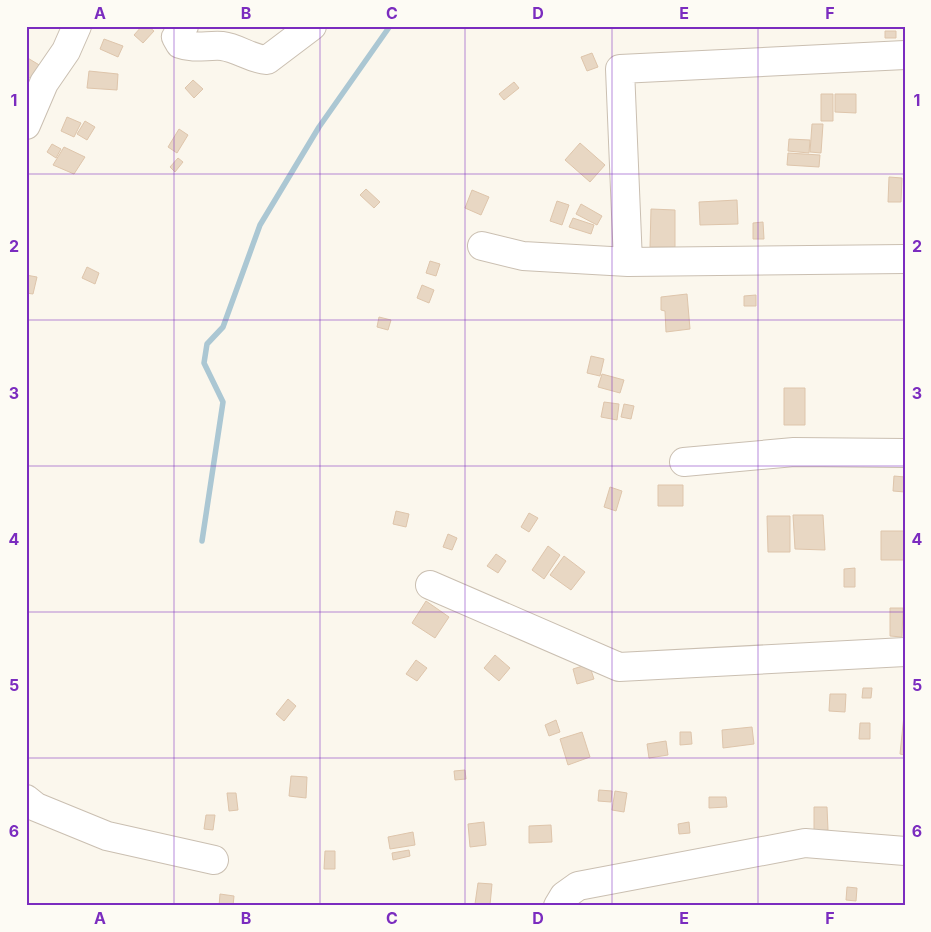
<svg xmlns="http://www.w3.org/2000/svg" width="931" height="932" font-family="Inter,sans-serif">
	<rect width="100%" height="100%" fill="#fbf7ed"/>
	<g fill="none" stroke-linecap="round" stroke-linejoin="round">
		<!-- stream -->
		<path stroke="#abc7d3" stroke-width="5.5" d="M 202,541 L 223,402 L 204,363 L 207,344 L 223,327 L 260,225 L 319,127 L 390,26"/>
	</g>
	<!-- building -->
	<path fill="#e8d7c3" stroke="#dec5ab" d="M 142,26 L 148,26 L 154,31 L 143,43 L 134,35 Z
		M 885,31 L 896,31 L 896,38 L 885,38 Z
		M 104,39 L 123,46 L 118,57 L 100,49 Z
		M 592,53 L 598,67 L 587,71 L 581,57 Z
		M 26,57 L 41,66 L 34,80 L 26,76 Z
		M 89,71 L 118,74 L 117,90 L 87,88 Z
		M 193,80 L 203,89 L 194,98 L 185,88 Z
		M 514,82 L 519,88 L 504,100 L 499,94 Z
		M 821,94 L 833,94 L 833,121 L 821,121 Z
		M 835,94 L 856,94 L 856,113 L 835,112 Z
		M 67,117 L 81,123 L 74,137 L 61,131 Z
		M 85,121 L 95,127 L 87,140 L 77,134 Z
		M 812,124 L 823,124 L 821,153 L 810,152 Z
		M 179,129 L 188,135 L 177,153 L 168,147 Z
		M 789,139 L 810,140 L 809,153 L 788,151 Z
		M 580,143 L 605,165 L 590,182 L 565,160 Z
		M 52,144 L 61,149 L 56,158 L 47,152 Z
		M 64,147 L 85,157 L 74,174 L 53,165 Z
		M 788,153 L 820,155 L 819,167 L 787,165 Z
		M 178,158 L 183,162 L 175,172 L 170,167 Z
		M 889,177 L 902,178 L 901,202 L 888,202 Z
		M 366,189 L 380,202 L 374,208 L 360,195 Z
		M 472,190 L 489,197 L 481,215 L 465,208 Z
		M 737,200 L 738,224 L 700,225 L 699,202 Z
		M 557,201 L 569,205 L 562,225 L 550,221 Z
		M 581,204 L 602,216 L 597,225 L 576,214 Z
		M 651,209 L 675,210 L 675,247 L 650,247 Z
		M 573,218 L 594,225 L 591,234 L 569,227 Z
		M 763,222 L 764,239 L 753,239 L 753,223 Z
		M 430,261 L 440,264 L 436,276 L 426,273 Z
		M 87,267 L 99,273 L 95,284 L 82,278 Z
		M 26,275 L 37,277 L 33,294 L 26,293 Z
		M 422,285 L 434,290 L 429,303 L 417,298 Z
		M 687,294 L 690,329 L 666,332 L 665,311 L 661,310 L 661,297 Z
		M 756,295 L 756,306 L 744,306 L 744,296 Z
		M 379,317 L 391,320 L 388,330 L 377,327 Z
		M 591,356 L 604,359 L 600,376 L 587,373 Z
		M 602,374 L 624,380 L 620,393 L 598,387 Z
		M 784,388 L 805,388 L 805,425 L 784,425 Z
		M 604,402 L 619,404 L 617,420 L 601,417 Z
		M 624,404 L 634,406 L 631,419 L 621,417 Z
		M 894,476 L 905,477 L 905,492 L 893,491 Z
		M 658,485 L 683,485 L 683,506 L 658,506 Z
		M 610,487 L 622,491 L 616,511 L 604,507 Z
		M 396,511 L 409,514 L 406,527 L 393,524 Z
		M 529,513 L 538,518 L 529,532 L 521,527 Z
		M 793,515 L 823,515 L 825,550 L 795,549 Z
		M 767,516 L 790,516 L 790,552 L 768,552 Z
		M 881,531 L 905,531 L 905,560 L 881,560 Z
		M 448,534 L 457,538 L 452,550 L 443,547 Z
		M 548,546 L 560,555 L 544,579 L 532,570 Z
		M 496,554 L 506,561 L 498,573 L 487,566 Z
		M 564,556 L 585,572 L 571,590 L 550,575 Z
		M 855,568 L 855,587 L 844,587 L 844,569 Z
		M 426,601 L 449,617 L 435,638 L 412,623 Z
		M 890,608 L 903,608 L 902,637 L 890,636 Z
		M 495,655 L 510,668 L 499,681 L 484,668 Z
		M 416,660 L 427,668 L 417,681 L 406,674 Z
		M 589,664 L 594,679 L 577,684 L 573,669 Z
		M 863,688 L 872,688 L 871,698 L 862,698 Z
		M 830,694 L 846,694 L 845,712 L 829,711 Z
		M 288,699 L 296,706 L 284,721 L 276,714 Z
		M 904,715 L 905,715 L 905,755 L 900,754 Z
		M 556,720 L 560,732 L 549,736 L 545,725 Z
		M 860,723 L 870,723 L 870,739 L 859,739 Z
		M 752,727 L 754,744 L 723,748 L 722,730 Z
		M 582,732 L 590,757 L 568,765 L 560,739 Z
		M 680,732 L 691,732 L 692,744 L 680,745 Z
		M 666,741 L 668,755 L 649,758 L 647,744 Z
		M 465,770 L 466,779 L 455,780 L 454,771 Z
		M 291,776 L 307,777 L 306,798 L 289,796 Z
		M 599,790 L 612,791 L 611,802 L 598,801 Z
		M 615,791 L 627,793 L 624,812 L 612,810 Z
		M 227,793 L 236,793 L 238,810 L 229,811 Z
		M 709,797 L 726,797 L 727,807 L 709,808 Z
		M 814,807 L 827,807 L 828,830 L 814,831 Z
		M 206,815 L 215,815 L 213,830 L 204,829 Z
		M 484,822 L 486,845 L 470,847 L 468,824 Z
		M 689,822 L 690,833 L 679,834 L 678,824 Z
		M 551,825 L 552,842 L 529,843 L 529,826 Z
		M 413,832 L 415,845 L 390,849 L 388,837 Z
		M 409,850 L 410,856 L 393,860 L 392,853 Z
		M 325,851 L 335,851 L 335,869 L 324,869 Z
		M 478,883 L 492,884 L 490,905 L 475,904 Z
		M 847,887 L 857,888 L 856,901 L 846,900 Z
		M 220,894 L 234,896 L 233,906 L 219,906 Z"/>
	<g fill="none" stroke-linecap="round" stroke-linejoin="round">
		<defs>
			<path id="minor" d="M 184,26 L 176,37 L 180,44 C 193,49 208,45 222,46 C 238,48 251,59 267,60 L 312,26
				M 26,125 L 44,83 L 66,51 L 77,26
				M 482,246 L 523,256 L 628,262 L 905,259
				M 628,262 L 620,69 L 905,55
				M 684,462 L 794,452 L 905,453
				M 430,585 L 619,667 L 905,652
				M 26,799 L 36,807 L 107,836 L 214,860
				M 558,906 L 564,896 L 578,886 L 805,843 L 905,851"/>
		</defs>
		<!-- minor casing -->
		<use href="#minor" stroke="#cabfb1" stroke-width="30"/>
		<!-- minor -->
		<use href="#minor" stroke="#fff" stroke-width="28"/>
	</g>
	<!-- grid -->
	<path fill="none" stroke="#7b2cbf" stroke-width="1" stroke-opacity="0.55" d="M 174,26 L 174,906M 320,26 L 320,906M 465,26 L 465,906M 612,26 L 612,906M 758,26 L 758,906M 26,174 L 905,174M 26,320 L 905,320M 26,466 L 905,466M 26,612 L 905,612M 26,758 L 905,758"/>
	<!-- border -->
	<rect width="931" height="932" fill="none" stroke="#fdfbf4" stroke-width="55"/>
	<rect x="28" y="28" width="876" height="876" fill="none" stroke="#7b2cbf" stroke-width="2"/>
	<g font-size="16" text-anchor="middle" font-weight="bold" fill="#7b2cbf">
		<text x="100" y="19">A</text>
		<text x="246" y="19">B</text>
		<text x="392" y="19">C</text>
		<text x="538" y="19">D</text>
		<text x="684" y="19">E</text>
		<text x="830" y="19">F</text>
		<text x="14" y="106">1</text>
		<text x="917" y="106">1</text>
		<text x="14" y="252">2</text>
		<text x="917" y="252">2</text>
		<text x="14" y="399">3</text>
		<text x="917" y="399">3</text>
		<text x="14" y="545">4</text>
		<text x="917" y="545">4</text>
		<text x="14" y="691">5</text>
		<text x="917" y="691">5</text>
		<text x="14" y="837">6</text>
		<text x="917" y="837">6</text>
		<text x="100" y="924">A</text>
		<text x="246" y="924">B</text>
		<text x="392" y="924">C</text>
		<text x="538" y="924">D</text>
		<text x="684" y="924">E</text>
		<text x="830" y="924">F</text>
	</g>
</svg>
